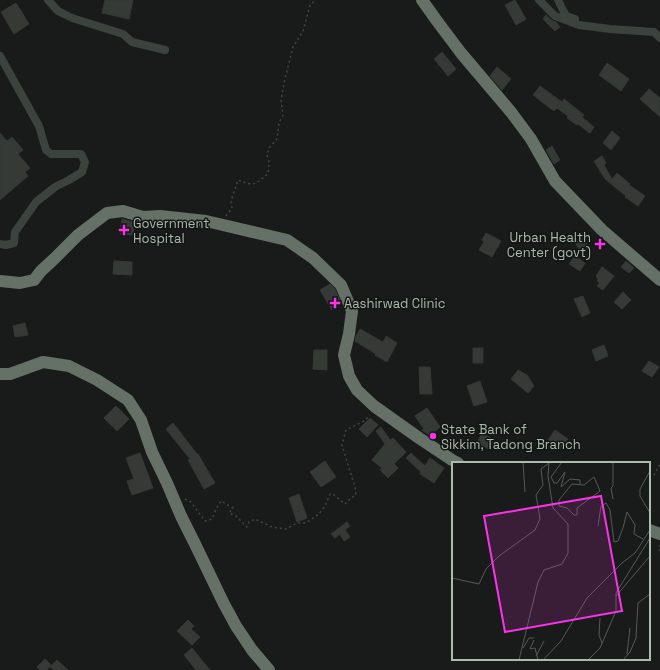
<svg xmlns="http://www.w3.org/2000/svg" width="660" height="670" font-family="'Space Grotesk',sans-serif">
	<rect width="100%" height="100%" fill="#191b1a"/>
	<!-- building -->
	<path fill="#363a37" stroke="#333735" d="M 105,0 L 133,0 L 129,19 L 102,13 Z
		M 515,0 L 526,19 L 516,25 L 505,5 Z
		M 16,3 L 29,24 L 14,34 L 1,12 Z
		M 546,15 L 551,20 L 556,22 L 560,27 L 555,31 L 543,19 Z
		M 442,52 L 456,69 L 448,76 L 434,59 Z
		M 607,63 L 629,79 L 621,91 L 599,75 Z
		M 497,67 L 511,79 L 502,90 L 490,76 Z
		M 540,86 L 562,102 L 564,99 L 584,115 L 582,117 L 594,127 L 590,133 L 578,124 L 577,125 L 567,118 L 568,116 L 557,108 L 554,111 L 533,95 Z
		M 649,89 L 660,98 L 660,117 L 640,99 Z
		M 612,131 L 620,138 L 611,150 L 603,143 Z
		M 0,133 L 7,141 L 12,137 L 23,150 L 18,154 L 30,168 L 25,172 L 28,176 L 0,200 Z
		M 552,146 L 560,160 L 554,164 L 546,150 Z
		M 602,156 L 606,163 L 604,165 L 612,179 L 617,173 L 630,184 L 629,185 L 645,196 L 638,206 L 625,197 L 626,196 L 605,179 L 594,161 Z
		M 122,219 L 134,222 L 133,235 L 120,234 Z
		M 486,233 L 501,241 L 492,257 L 479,250 L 484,242 L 482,240 Z
		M 583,238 L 589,248 L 581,253 L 575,242 Z
		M 575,256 L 585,263 L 580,271 L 569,264 Z
		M 114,261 L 132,262 L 132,275 L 113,274 Z
		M 626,261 L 634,268 L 629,273 L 621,267 Z
		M 602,267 L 614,276 L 603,290 L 597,286 L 600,283 L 597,281 L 598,279 L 596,276 Z
		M 330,284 L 335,289 L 341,304 L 332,310 L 320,290 Z
		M 623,292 L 631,300 L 622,309 L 614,302 Z
		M 583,296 L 590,313 L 582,317 L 574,299 Z
		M 25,323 L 28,335 L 15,337 L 13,326 Z
		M 360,329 L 383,342 L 386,336 L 397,343 L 387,362 L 375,355 L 376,354 L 355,341 L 356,336 Z
		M 604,345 L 608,356 L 596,361 L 592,350 Z
		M 473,348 L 483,348 L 483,363 L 473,363 Z
		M 314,350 L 327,350 L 327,370 L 313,369 Z
		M 649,361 L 659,367 L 652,377 L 642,371 Z
		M 419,367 L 430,367 L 432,394 L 420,394 Z
		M 518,370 L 527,375 L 534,386 L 528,393 L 511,379 Z
		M 480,381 L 487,402 L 474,406 L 467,386 Z
		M 116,406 L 129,419 L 117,431 L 104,418 Z
		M 427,408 L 440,427 L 430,436 L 422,430 L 424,429 L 415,416 Z
		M 370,418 L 378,425 L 367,437 L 359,429 Z
		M 173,423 L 197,454 L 198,454 L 215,483 L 204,489 L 188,460 L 190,459 L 166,429 Z
		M 381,427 L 390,440 L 393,438 L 406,452 L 394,464 L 398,468 L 388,478 L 380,470 L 382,468 L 372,460 L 385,444 L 376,431 Z
		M 555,430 L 568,439 L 561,449 L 548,440 Z
		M 482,433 L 494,440 L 489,449 L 477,443 Z
		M 140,453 L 153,488 L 132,495 L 127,481 L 134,479 L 126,458 Z
		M 411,453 L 425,466 L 430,458 L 444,468 L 434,483 L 420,474 L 421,472 L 406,458 Z
		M 325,461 L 336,477 L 321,487 L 310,472 Z
		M 299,494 L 307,518 L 297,522 L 289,498 Z
		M 347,522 L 350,526 L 345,530 L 350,537 L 344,541 L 340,534 L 335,538 L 331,534 Z
		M 188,620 L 194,626 L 191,629 L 200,637 L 192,645 L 177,631 Z
		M 192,648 L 210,670 L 196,670 L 184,655 Z
		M 45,659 L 51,665 L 47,670 L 40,670 L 37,667 Z
		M 57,660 L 68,670 L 54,670 L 50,667 Z"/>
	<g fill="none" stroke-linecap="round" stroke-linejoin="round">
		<!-- path -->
		<path stroke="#404741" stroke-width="1.5" stroke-dasharray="2 3" stroke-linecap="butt" d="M 226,216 L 232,208 L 231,201 L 238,180 C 256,187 253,185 268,174 L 269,162 L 267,155 L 269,148 L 277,139 L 279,123 L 283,115 L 281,100 L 284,83 L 293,47 L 303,31 L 310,5 L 316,0
			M 649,477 L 654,475 L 660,464
			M 185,499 L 191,502 L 205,521 L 212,519 L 216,509 L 221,501 L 233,508 L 229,513 L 236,516 L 247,527 L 249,522 L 255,519 L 272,527 L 286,529 L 297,523 L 306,523 L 319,514 L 325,506 L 330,494 L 334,495 L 345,504 L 351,498 L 356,495 L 355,487 L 344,452 L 342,445 L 346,430 L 364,421 L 370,415
			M 660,545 L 659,550 L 660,550"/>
		<!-- minor -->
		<path stroke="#3c423d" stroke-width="8" d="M 48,0 L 58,11 L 72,18 L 123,34 L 132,42 L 165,50
			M 539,0 L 555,16 L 579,25 L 610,29 L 654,32 L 660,38
			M 558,0 L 566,16 L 575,19
			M 0,56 L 39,126 L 46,150 L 51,154 L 81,154 L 85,162 L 82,172 L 69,180 L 55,187 L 36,202 L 15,232 L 14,243 L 6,245 L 0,244"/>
		<!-- highway -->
		<path stroke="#657167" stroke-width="12" d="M 422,0 L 437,21 L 461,53 L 511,112 L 531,139 L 555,181 L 602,230 L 660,280
			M 0,281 L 20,283 L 34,280 L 41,271 L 55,258 L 78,235 L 107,213 L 123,211 L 143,217 L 160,216 L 206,221 L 287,240 L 313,258 L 341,285 L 352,311 L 349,334 L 344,355 L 349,376 L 357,390 L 374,406 L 419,438 L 452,460 L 458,463
			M 0,374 L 10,374 L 43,362 L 69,366 L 97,380 L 128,400 L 141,420 L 152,452 L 167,483 L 181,516 L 195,544 L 224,604 L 236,626 L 252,650 L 269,670
			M 649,530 L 660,534"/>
	</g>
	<!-- markers -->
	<g fill="#f834e7" stroke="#141615" stroke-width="1.5">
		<path d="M122 224h4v4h4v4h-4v4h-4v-4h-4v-4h4z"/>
		<path d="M598 238h4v4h4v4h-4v4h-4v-4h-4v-4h4z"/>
		<path d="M333 297h4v4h4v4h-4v4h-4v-4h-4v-4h4z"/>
		<circle cx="433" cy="436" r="4"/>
	</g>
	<g text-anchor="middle" stroke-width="3" stroke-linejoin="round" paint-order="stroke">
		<!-- poi labels -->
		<g font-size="13" fill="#abbbad" stroke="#141615" text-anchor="start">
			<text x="133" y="228">Government<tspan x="133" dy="15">Hospital</tspan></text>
			<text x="591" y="242" text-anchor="end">Urban Health<tspan x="591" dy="15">Center (govt)</tspan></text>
			<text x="344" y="308">Aashirwad Clinic</text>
			<text x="441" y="434">State Bank of<tspan x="441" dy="15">Sikkim, Tadong Branch</tspan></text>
		</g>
	</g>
	<!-- overview -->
	<g transform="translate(452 462)">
		<rect width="198" height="198" fill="#191b1a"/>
		<path fill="none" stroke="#535b55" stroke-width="1" d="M 71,0 L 73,30M 110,0 L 99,15 L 102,21 L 105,21 L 113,10 L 109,25 L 118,17 L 128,18 L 128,22M 198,9 L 188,27 L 188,34 L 198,51M 142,15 L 148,29 L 125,46 L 125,53 L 122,53 L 115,46 L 107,44 L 107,38 L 120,22 L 132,23 ZM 161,37 L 159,26 L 161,24 L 161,0M 146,64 L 149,44 L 154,41 L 158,48 L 162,80 L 166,79 L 171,66 L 175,50 L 183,63 L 182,72 L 191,77M 0,116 L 27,122 L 34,107 L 47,94 L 83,68 L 88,57 L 84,33 L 91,23 L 89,7 L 97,1 L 96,14 L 101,46 L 116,62 L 116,91 L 110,102 L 92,108 L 86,120 L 67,198M 164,134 L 198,94M 148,156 L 147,173 L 150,181M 82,178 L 78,187 L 83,186 L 86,198M 71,186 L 77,176 L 82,176M 175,192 L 178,166M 84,194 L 92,179M 91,198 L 109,179 L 135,136 L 170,101 L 183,91 L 198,68M 136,198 L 148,186 L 164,149 L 164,131 L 198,76M 171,198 L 178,190 L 184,176 L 186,141 L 198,132"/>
		<path fill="#f834e7" fill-opacity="0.15" stroke="#f834e7" stroke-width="2" d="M 149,34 L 170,149 L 53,170 L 32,54 Z"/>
		<rect width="198" height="198" fill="none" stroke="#abbbad" stroke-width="2"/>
	</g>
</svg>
